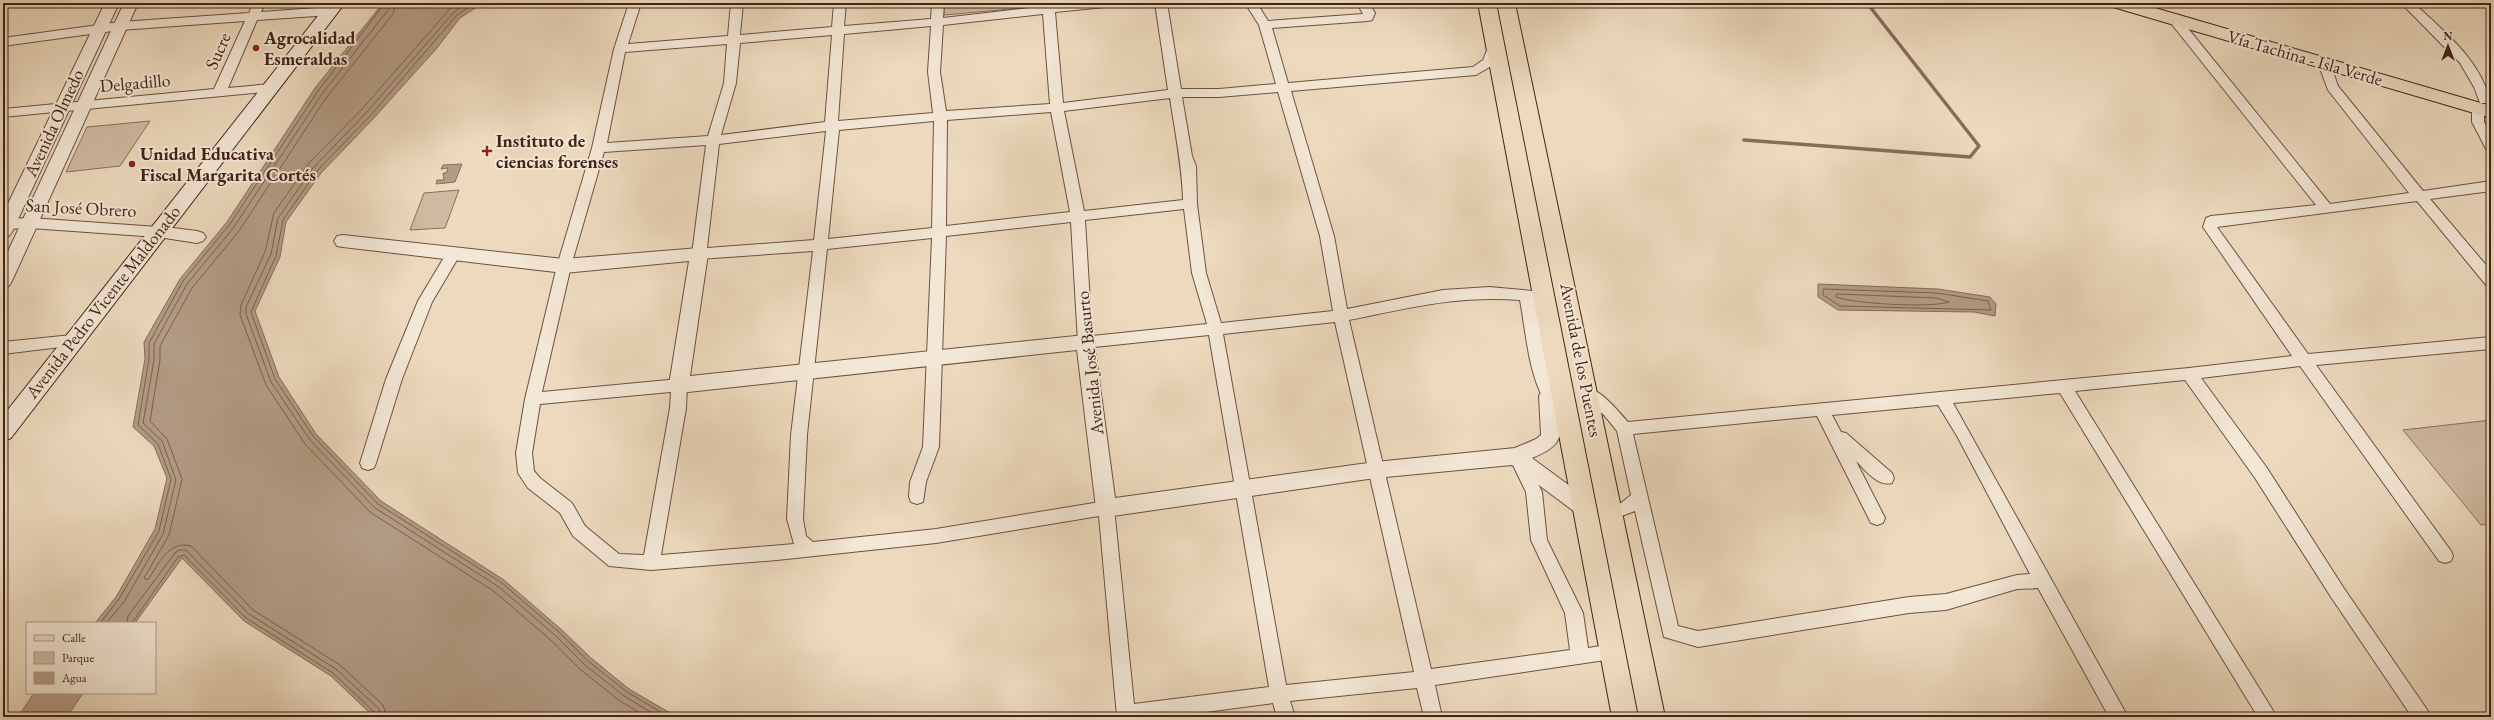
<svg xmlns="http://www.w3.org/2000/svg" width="2494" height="720" font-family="'EB Garamond',serif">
	<rect width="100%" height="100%" fill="#eddabe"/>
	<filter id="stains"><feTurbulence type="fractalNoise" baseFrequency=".005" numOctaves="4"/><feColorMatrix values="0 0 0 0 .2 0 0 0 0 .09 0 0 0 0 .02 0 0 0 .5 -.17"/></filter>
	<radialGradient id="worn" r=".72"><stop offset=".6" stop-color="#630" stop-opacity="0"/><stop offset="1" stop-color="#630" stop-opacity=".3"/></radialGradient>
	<!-- green -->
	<path fill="#d0bba2" stroke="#896f5c" d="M 944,3 L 1078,3 L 944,15 Z
		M 150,121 L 120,166 L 66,172 L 87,127 Z
		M 459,190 L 445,228 L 410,230 L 424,193 Z
		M 2491,420 L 2491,524 L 2481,525 L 2403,430 Z"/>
	<!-- water -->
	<path fill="#b39c85" stroke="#866c59" d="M 383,3 L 483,3 L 460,18 L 437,48 L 373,119 L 321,173 L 286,222 L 280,257 L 255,311 L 279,377 L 316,434 L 381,501 L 504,580 L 563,631 L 591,658 L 629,689 L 677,717 L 374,717 L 331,676 L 244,621 L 182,558 L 135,623 L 95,623 L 116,597 L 155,529 L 167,478 L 154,446 L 133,427 L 145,359 L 144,342 L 180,279 L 227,222 L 315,88 Z
		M 462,164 L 455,182 L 436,184 L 437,180 L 444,180 L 443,173 L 446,173 L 448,168 L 441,169 L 443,165 Z
		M 1818,284 L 1938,289 L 1990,297 L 1996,304 L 1995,316 L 1974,312 L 1838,310 L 1818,297 Z
		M 34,693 L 83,693 L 67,717 L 18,717 Z"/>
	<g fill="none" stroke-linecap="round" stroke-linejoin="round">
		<!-- shore -->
		<path stroke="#7a604e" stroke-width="1" d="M 455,3 L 362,109 L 309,163 L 274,213 L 265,252 L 241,305 L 240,315 L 266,385 L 305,444 L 370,512 L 495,592 L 553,642 L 581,670 L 620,701 L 647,717
			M 466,3 L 454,12 L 366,113 L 313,168 L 278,218 L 271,254 L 246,307 L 246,314 L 271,382 L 310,440 L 375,508 L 499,587 L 557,637 L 585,665 L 624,696 L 659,717
			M 475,3 L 457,15 L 370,116 L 317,171 L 283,220 L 276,256 L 251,312 L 275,379 L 313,436 L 378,504 L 502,583 L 560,633 L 588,661 L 627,692 L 669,717
			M 1824,289 L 1937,293 L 1988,301 L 1991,310 L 1840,306 L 1823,295 Z
			M 1837,294 L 1937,298 L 1949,302 C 1932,308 1854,304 1836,297 Z
			M 100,623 L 119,599 L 159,531 L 171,479 L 158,444 L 138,425 L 149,359 L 149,343 L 183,281 L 230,224 L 318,91 L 385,3
			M 106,623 L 124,602 L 163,534 L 176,480 L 162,441 L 143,423 L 154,360 L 154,344 L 187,284 L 234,227 L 322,94 L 388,10 L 390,3
			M 127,623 L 128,616 L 175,553 L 179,550 L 186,550 L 249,614 L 336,669 L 379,709 L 381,717
			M 132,623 L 178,557 L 184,555 L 246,618 L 333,673 L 375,713 L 376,717
			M 387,717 L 383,705 L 340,665 L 253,610 L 191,546 C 169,540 158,564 148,580 L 144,578 L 169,535 L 182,479 L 167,439 L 150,421 L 160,360 L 160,346 L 192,288 L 239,231 L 326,98 L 393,14 L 396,3"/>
		<!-- stream -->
		<path stroke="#866c59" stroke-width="3.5" d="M 1744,140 L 1970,157 L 1979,146 L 1867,3"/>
		<defs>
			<path id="minor" d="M 253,3 L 265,3 L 261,12 L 331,7 L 337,11 L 331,15 L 257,20 L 228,88 L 271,84 L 275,85 L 277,88 L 275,91 L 3,117 L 3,109 L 214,89 L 245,21 L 120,30 L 3,46 L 3,38 L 120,22 L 249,13 Z
				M 629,3 L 641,3 L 628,44 L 728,36 L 731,3 L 743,3 L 740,35 L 832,27 L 834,3 L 846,3 L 844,26 L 931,19 L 932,3 L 944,3 L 943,18 L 1073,3 L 1111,3 L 1105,7 L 1055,12 L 1063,103 L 1168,90 L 1155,3 L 1167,3 L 1181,89 L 1219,89 L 1276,84 L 1259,25 L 1245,3 L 1257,3 L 1268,21 L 1363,14 L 1357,3 L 1369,3 L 1375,13 L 1372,20 L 1368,21 L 1272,28 L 1288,83 L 1473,67 L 1483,60 L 1491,40 L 1499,40 L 1501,43 L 1493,65 L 1476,75 L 1291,91 L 1334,236 L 1347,309 L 1443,290 L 1489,287 L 1544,292 L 1549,293 L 1551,297 L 1549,301 L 1535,302 L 1549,370 L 1557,396 L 1554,400 L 1549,402 L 1544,400 C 1528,371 1526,332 1520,300 C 1459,295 1409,308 1349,320 L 1431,669 L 1570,650 L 1565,613 L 1531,540 L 1526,492 L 1510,459 L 1512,454 L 1518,452 L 1524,454 L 1542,492 L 1547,540 L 1583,613 L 1588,648 L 1613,644 L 1619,646 L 1622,652 L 1619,658 L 1435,685 L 1442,717 L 1424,717 L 1417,688 L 1290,701 L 1295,717 L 1277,717 L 1273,703 L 1168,717 L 1117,717 L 1099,516 L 936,543 L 777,560 L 651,570 L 609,566 L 573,536 L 560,513 L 528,488 L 518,473 L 516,453 L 525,399 L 557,266 L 592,148 L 614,49 ZM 1043,14 L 1050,104 L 946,111 L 940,72 L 943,25 ZM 931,26 L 928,72 L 933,113 L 838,121 L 844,34 ZM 832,35 L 825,122 L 721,135 L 736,83 L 740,43 ZM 727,44 L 724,83 L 708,136 L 607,143 L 625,52 ZM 1278,92 L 1320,236 L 1333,311 L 1221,323 L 1206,273 L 1197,204 L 1196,166 L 1192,156 L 1182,97 L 1219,97 ZM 1170,98 C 1175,132 1182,165 1183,200 L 1084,211 L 1064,111 ZM 1051,112 L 1070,212 L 946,226 L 947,120 ZM 934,121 L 932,228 L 828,239 L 839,130 ZM 826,131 L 814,240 L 707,248 L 719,144 ZM 706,145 L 692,254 L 694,258 L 699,259 L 813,251 L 791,435 L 787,519 L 794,544 L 661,555 L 686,408 L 687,385 L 684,381 L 679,379 L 542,392 L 571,266 L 604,152 ZM 1184,209 L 1192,273 L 1207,324 L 1092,336 L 1085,220 ZM 1071,222 L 1078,342 L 1080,346 L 1085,348 L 1209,335 L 1269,687 L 1134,704 L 1114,508 L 1112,503 L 1106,501 L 936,529 L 813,542 L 806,536 L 803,519 L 807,435 L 827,249 L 932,238 L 923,447 L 910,482 L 909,497 L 911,502 L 917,504 L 923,502 L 926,482 L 939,447 L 946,236 ZM 1335,322 L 1414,672 L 1286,685 L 1223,334 ZM 671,392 L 670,408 L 644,555 L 619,554 L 585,526 L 572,503 L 540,478 L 534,471 L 532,453 L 540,404 Z
				M 2401,3 L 2414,3 C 2444,32 2479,58 2490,100 L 2488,103 L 2480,103 L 2474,87 L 2460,63 Z
				M 2174,15 L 2178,16 L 2330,204 L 2409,193 L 2328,90 L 2318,63 L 2324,59 L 2330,63 L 2338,86 L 2423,191 L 2491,181 L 2491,191 L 2430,199 L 2491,271 L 2491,286 L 2486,285 L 2417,201 L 2217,227 L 2308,354 L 2491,337 L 2491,349 L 2316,365 L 2451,551 L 2453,556 L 2451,561 L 2445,563 L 2439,561 L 2300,366 L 2201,378 L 2267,468 L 2343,587 L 2432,717 L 2412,717 L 2331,597 L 2255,478 L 2185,380 L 2075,391 L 2277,717 L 2258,717 L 2060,393 L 1953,403 L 2128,717 L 2109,717 L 2038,588 L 2017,589 L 1946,610 L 1909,613 L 1698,647 L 1664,637 L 1635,511 L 1611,520 L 1605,518 L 1603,513 L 1605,508 L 1621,503 L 1631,495 L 1617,431 L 1604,415 L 1581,396 L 1578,392 L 1581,388 C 1596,383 1618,411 1628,422 L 2189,368 L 2292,356 L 2203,227 L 2206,218 L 2211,216 L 2316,205 L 2170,22 L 2168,19 L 2170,16 ZM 1938,405 L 1957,436 L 2030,574 L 2017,575 L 1946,594 L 1909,597 L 1698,631 L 1678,626 L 1633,434 L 1817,416 L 1871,523 L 1877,525 L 1883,523 L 1885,518 L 1856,461 C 1865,470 1878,487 1892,483 L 1894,478 L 1892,473 L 1846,433 L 1841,432 L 1832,415 Z
				M 2478,105 L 2484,109 L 2484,122 L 2491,134 L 2491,150 L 2486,149 L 2472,122 L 2472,109 Z
				M 30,218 L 158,227 L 165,232 L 158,237 L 30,228 L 3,229 L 3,219 Z
				M 454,248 L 461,253 L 432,302 L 402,379 L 376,463 L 374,468 L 368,470 L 362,468 L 360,463 L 386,379 L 418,301 L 449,249 Z
				M 72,335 L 77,337 L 79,341 L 77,345 L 3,354 L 3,342 Z"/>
			<path id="tertiary" d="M 105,3 L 119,3 L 12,232 L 9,236 L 3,238 L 3,214 Z
				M 124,3 L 138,3 L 12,281 L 9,286 L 3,288 L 3,262 Z
				M 158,226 L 197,231 L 203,233 L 206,237 L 203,241 L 197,243 L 152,236 L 149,232 L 152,228 Z
				M 343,235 L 564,259 L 699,248 L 705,249 L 708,254 L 690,376 L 1085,335 L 1092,337 L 1094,342 L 1115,498 L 1375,462 L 1515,448 L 1536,439 L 1541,435 L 1539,396 L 1542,391 L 1563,384 L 1570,387 L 1573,392 L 1570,397 L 1559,401 C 1561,434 1567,444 1532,458 L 1593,503 L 1596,509 L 1593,515 L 1586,518 L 1579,515 L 1512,465 L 1375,478 L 1106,517 L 1099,514 L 1096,508 L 1077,350 L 679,393 L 672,390 L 669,385 L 689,261 L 564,273 L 343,247 L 337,246 L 334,241 L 337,236 Z"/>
			<path id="secondary" d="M 328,3 L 345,3 L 11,438 L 3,441 L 3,416 Z"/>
			<path id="primary" d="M 1478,3 L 1496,3 L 1638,717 L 1612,717 Z
				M 1497,3 L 1515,3 L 1665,717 L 1639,717 Z
				M 2110,3 L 2138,3 L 2491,106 L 2491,118 L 2113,7 Z"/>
		</defs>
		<!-- minor casing -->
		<use href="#minor" stroke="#6d5141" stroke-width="2"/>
		<!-- tertiary casing -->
		<use href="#tertiary" stroke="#6d5141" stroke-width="2"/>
		<!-- secondary casing -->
		<use href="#secondary" stroke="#422317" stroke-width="2"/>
		<!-- primary casing -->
		<use href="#primary" stroke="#422317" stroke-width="2"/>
		<!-- minor -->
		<use href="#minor" fill="#f3e7d5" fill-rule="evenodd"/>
		<!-- tertiary -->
		<use href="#tertiary" fill="#f3e7d5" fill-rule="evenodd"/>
		<!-- secondary -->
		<use href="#secondary" fill="#f3e7d5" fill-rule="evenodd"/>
		<!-- primary -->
		<use href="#primary" fill="#eddabe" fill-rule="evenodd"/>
	</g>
	<!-- markers -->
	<g fill="#8f2418" stroke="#f3e7d5" stroke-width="1.5">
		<circle cx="256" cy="48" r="4"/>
		<path d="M485 145h4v4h4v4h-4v4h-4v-4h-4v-4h4z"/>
		<circle cx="132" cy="164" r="4"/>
	</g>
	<g text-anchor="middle" stroke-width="4" stroke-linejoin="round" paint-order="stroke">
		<!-- poi labels -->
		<g font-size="18" font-weight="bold" fill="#422317" stroke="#f3e7d5" text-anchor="start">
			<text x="264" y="44">Agrocalidad<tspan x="264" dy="21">Esmeraldas</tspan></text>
			<text x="496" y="147">Instituto de<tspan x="496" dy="21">ciencias forenses</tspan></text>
			<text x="140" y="160">Unidad Educativa<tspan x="140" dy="21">Fiscal Margarita Cortés</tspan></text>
		</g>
		<!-- street labels -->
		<g font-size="18" fill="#422317" stroke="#f3e7d5">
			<text transform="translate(218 51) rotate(-66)" y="6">Sucre</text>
			<text transform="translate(2305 58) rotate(16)" y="6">Vía Tachina - Isla Verde</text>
			<text transform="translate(135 83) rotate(-5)" y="6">Delgadillo</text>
			<text transform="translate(54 123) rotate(-65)" y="6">Avenida Olmedo</text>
			<text transform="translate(81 208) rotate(3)" y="6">San José Obrero</text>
			<text transform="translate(103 302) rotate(-52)" y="6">Avenida Pedro Vicente Maldonado</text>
			<text transform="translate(1581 360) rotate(79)" y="6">Avenida de los Puentes</text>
			<text transform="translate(1090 363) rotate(-96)" y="6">Avenida José Basurto</text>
		</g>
	</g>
	<!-- margin -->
	<rect width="2494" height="720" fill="none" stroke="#eddabe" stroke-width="16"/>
	<rect x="4" y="4" width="2486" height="712" fill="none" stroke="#422317" stroke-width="2"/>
	<rect x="8" y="8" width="2478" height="704" fill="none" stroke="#422317"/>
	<!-- legend -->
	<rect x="26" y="622" width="130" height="72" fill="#f3e7d5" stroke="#ac9989"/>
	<rect x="34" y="635" width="20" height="6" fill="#eddabe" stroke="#ac9989"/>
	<text x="62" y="642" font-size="12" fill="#422317">Calle</text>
	<rect x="34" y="652" width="20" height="12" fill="#d0bba2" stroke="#ac9989"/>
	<text x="62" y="662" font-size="12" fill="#422317">Parque</text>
	<rect x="34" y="672" width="20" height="12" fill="#b39c85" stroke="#ac9989"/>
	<text x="62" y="682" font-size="12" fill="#422317">Agua</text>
	<!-- north arrow -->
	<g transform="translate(2448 46)" stroke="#f3e7d5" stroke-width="3" paint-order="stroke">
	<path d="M0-3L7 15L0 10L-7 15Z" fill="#422317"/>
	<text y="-6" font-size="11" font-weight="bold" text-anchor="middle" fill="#422317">N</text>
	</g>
	<rect width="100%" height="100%" filter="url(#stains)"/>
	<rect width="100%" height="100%" fill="url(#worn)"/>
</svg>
